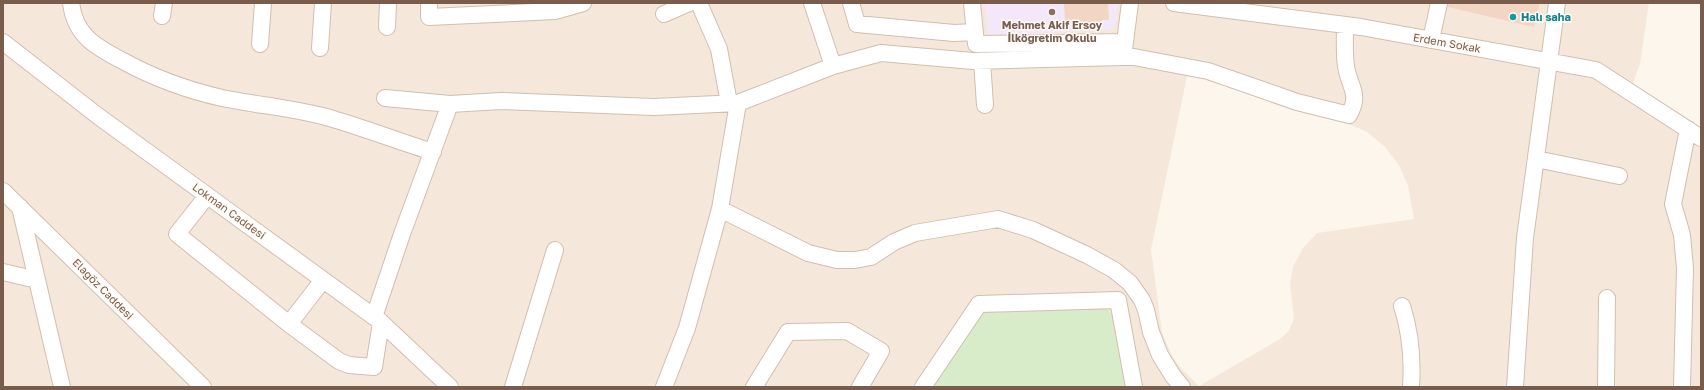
<svg xmlns="http://www.w3.org/2000/svg" width="1704" height="390" font-family="'Golos Text',sans-serif">
	<rect width="100%" height="100%" fill="#fdf6ec"/>
	<!-- residential -->
	<path fill="#f5e8da" fill-rule="evenodd" d="M 3,3 L 1649,3 L 1640,64 L 1631,88 L 1701,133 L 1701,387 L 3,387 ZM 1189,67 L 1356,127 L 1367,132 L 1385,147 L 1399,165 L 1408,186 L 1414,219 L 1317,233 L 1303,248 L 1293,267 L 1290,285 L 1294,318 L 1289,331 L 1280,339 L 1199,386 L 1180,367 L 1172,356 L 1162,332 L 1151,250 Z"/>
	<!-- education -->
	<path fill="#f3e8fa" d="M 985,3 L 1118,3 L 1117,22 L 1110,30 L 988,35 Z"/>
	<!-- green -->
	<path fill="#d8ecc9" d="M 1101,305 L 1110,312 L 1115,321 L 1129,387 L 929,387 L 982,312 L 988,309 Z"/>
	<!-- building -->
	<path fill="#f3d5c3" d="M 1064,3 L 1108,3 L 1109,20 L 1102,20 L 1102,26 L 1073,28 L 1073,21 L 1065,22 Z
		M 1448,3 L 1540,3 L 1534,27 L 1448,7 Z"/>
	<g fill="none" stroke-linecap="round" stroke-linejoin="round">
		<defs>
			<path id="minor" d="M 71,3 C 75,36 96,47 123,61 C 154,78 187,90 222,98 C 256,105 292,108 326,117 C 362,127 397,141 433,152
				M 429,3 L 429,17 L 555,11 L 583,3
				M 699,3 L 719,49 L 729,103
				M 812,3 L 833,66
				M 851,3 L 857,24 L 954,33 L 975,32
				M 972,3 L 976,44 L 1125,42
				M 1174,3 L 1361,27 L 1596,70 L 1701,138
				M 664,14 L 689,3
				M 162,16 L 164,3
				M 387,27 L 388,3
				M 1431,40 L 1439,3
				M 3,42 L 98,116 L 381,322 L 450,387
				M 260,44 L 263,3
				M 320,48 L 323,3
				M 1123,57 L 1134,57 L 1208,71 L 1297,102 L 1349,115 C 1361,93 1349,87 1346,66 C 1344,53 1345,39 1345,25
				M 982,61 L 985,105
				M 385,98 L 450,104
				M 1536,159 L 1619,176
				M 3,191 L 203,387
				M 207,196 L 177,234 L 289,324 L 323,280
				M 20,207 L 62,387
				M 720,209 L 808,253 L 837,260 L 855,260 L 871,257 L 894,242 L 915,233 L 998,219 L 1033,230 L 1087,255 L 1114,270 L 1130,283 L 1142,300 L 1146,310 L 1151,332 L 1160,355 L 1173,376 L 1182,387
				M 3,272 L 37,280
				M 1402,306 C 1411,334 1413,358 1411,387
				M 374,317 L 402,234 L 450,104 L 501,101 L 654,107 L 738,103 L 833,66 L 881,53 L 973,61 L 1123,57 L 1130,3
				M 289,324 L 339,361 L 349,365 L 374,367 L 381,322
				M 513,387 L 555,250
				M 664,387 L 687,328 L 720,209 L 738,103
				M 754,387 L 788,332 L 847,331 L 881,351 L 860,387
				M 923,387 L 979,304 L 1118,300 L 1134,387
				M 1515,387 L 1525,238 L 1557,3
				M 1606,387 L 1607,298
				M 1682,387 L 1685,268 L 1682,235 L 1673,204 L 1688,129"/>
		</defs>
		<!-- minor casing -->
		<use href="#minor" stroke="#d1beb0" stroke-width="18"/>
		<!-- minor -->
		<use href="#minor" stroke="#fff" stroke-width="16"/>
	</g>
	<!-- markers -->
	<circle fill="#8d6e63" stroke="#fffaf3" stroke-width="1.5" cx="1052" cy="12" r="4"/>
	<circle fill="#0f9aa8" stroke="#fffaf3" stroke-width="1.5" cx="1513" cy="17" r="4"/>
	<g text-anchor="middle" stroke-width="3" stroke-linejoin="round" paint-order="stroke">
		<!-- culture labels -->
		<g font-size="11" font-weight="bold" fill="#0d838f" stroke="#fffaf3" text-anchor="start">
			<text x="1521" y="21">Halı saha</text>
		</g>
		<!-- education labels -->
		<g font-size="11" font-weight="bold" fill="#785e54" stroke="#fffaf3">
			<text x="1052" y="29">Mehmet Akif Ersoy<tspan x="1052" dy="13">İlköğretim Okulu</tspan></text>
		</g>
		<!-- street labels -->
		<g font-size="11" fill="#7a5c4d" stroke="#fffaf3">
			<text transform="translate(1447 43) rotate(10)" y="4">Erdem Sokak</text>
			<text transform="translate(229 211) rotate(36)" y="4">Lokman Caddesi</text>
			<text transform="translate(103 289) rotate(45)" y="4">Elagöz Caddesi</text>
		</g>
	</g>
	<!-- border -->
	<rect width="1704" height="390" fill="none" stroke="#7a5c4d" stroke-width="8"/>
</svg>
